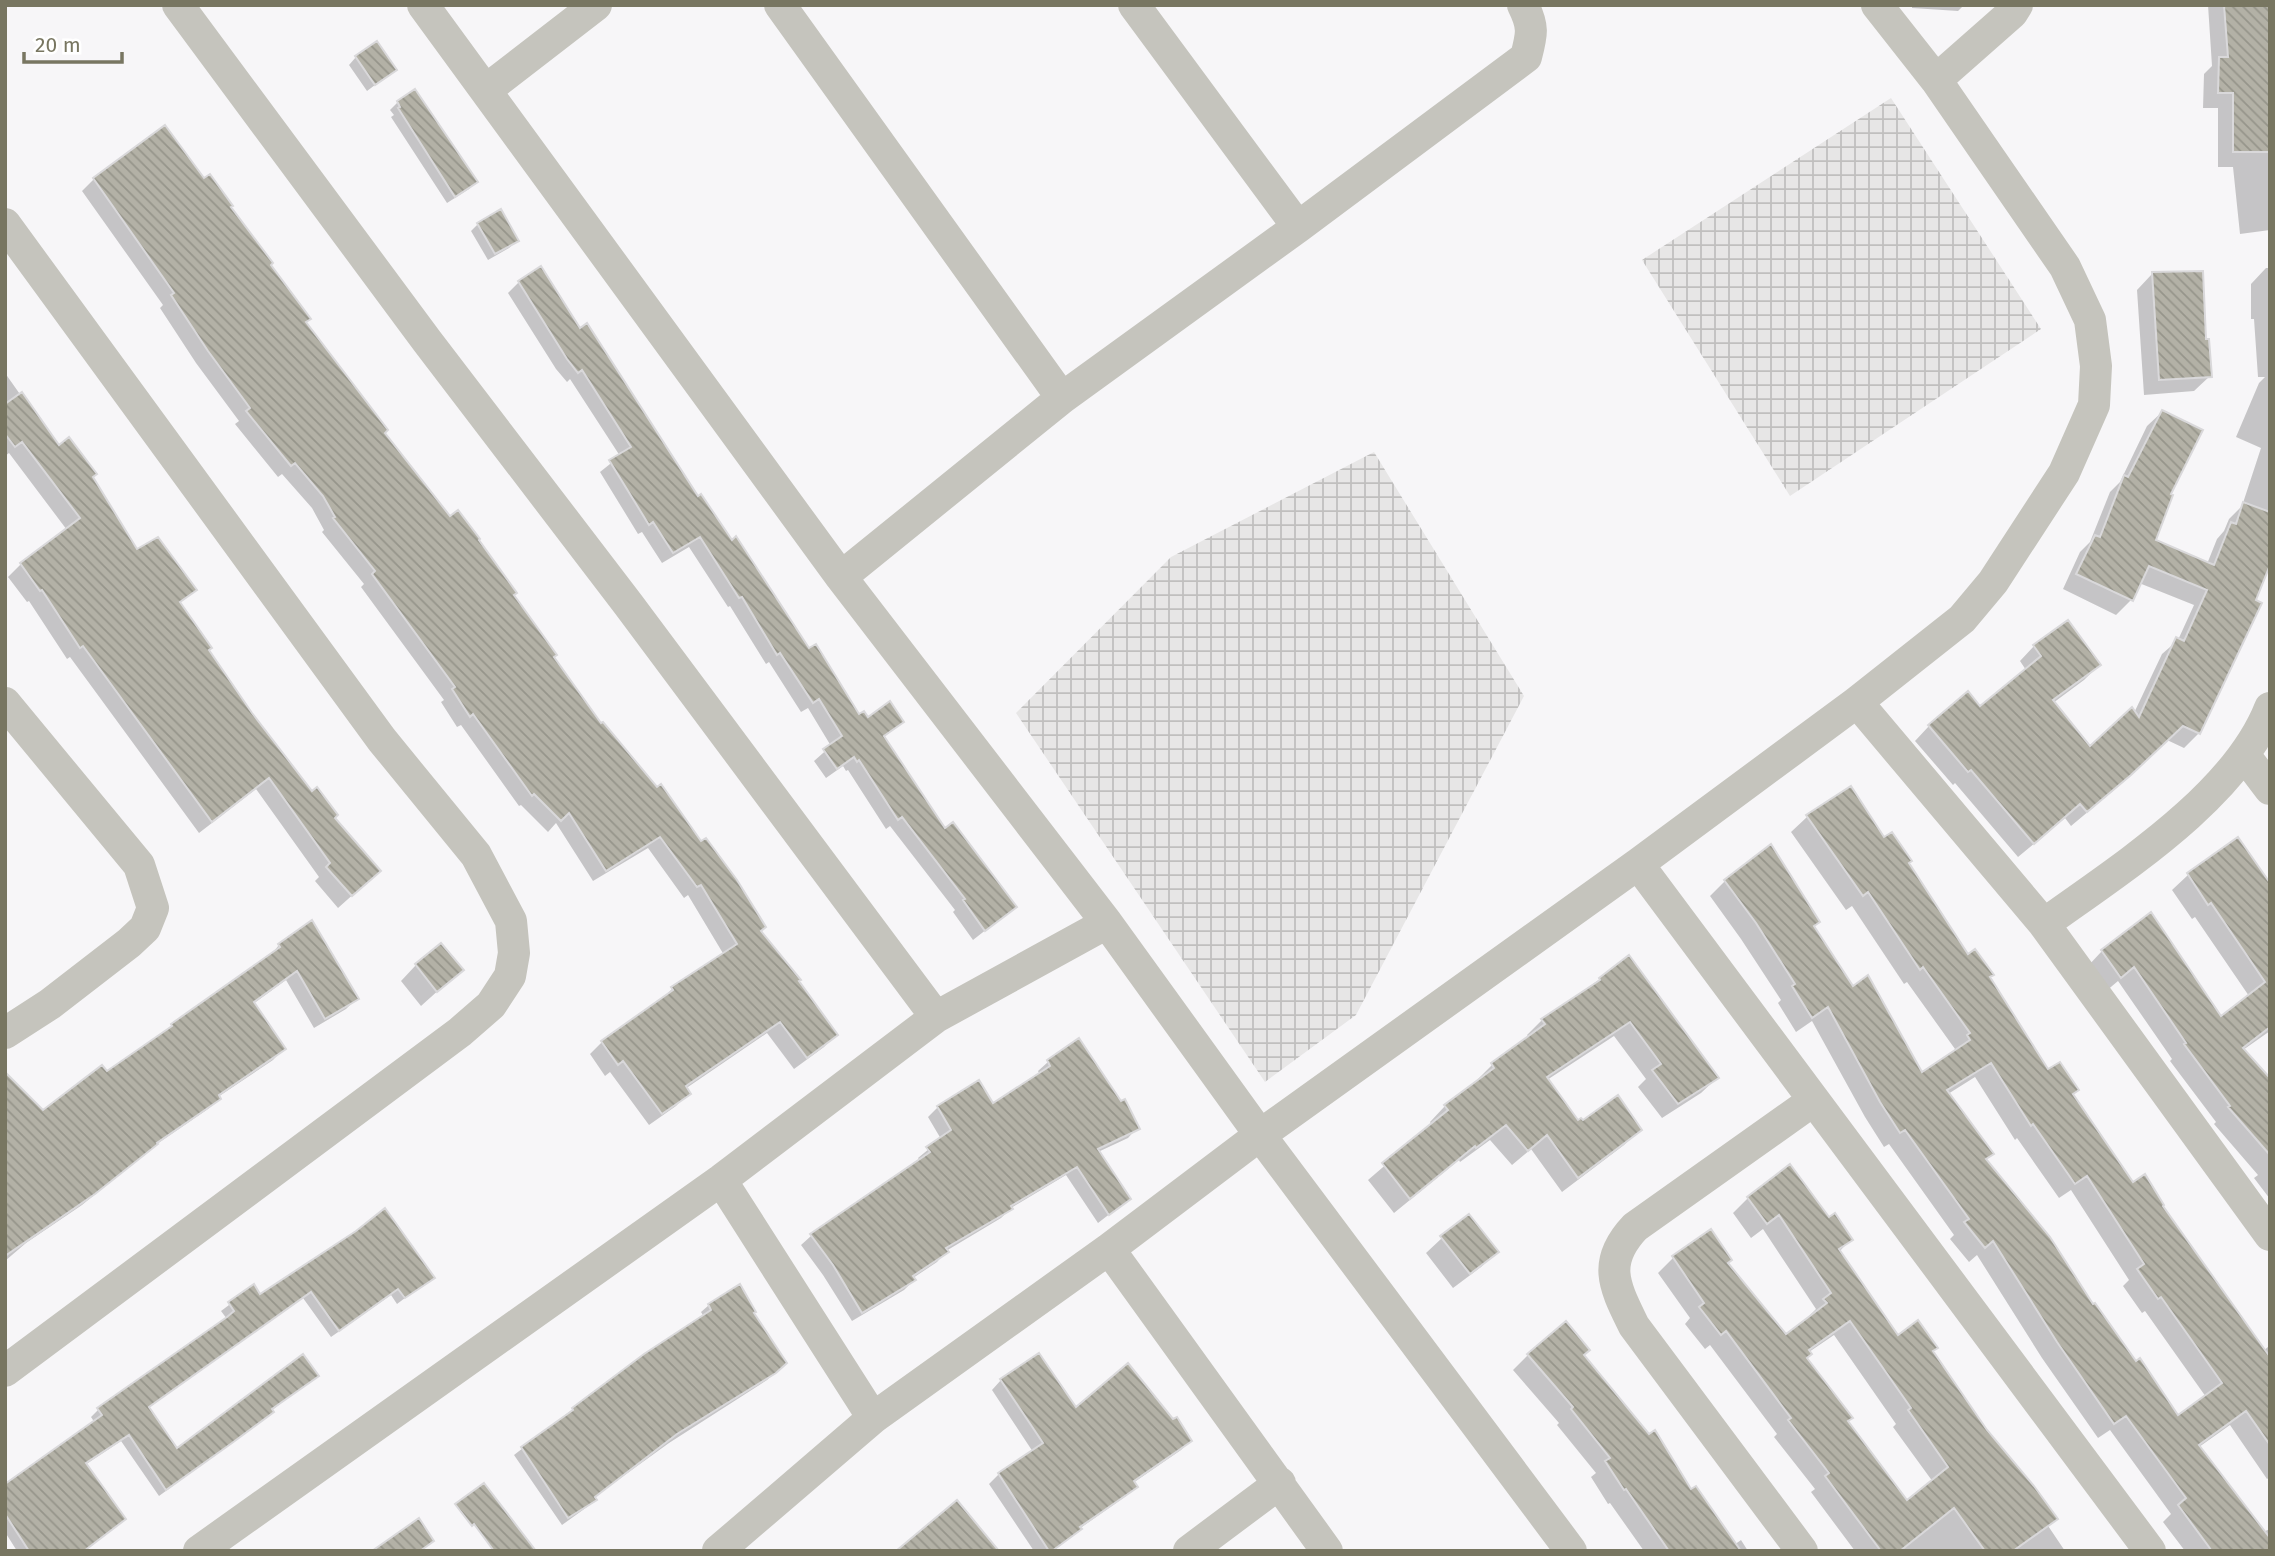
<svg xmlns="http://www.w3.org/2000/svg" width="2275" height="1556" font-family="'Fira Sans',sans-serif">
	<defs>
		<pattern id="industrial-grid" width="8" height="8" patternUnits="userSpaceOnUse" patternTransform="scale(1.75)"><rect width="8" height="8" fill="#e7e6e6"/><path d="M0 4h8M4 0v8" fill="none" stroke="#c0bfbe"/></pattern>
		<pattern id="building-back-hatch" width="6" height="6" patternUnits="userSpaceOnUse" patternTransform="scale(1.75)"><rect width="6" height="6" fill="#b3b1a6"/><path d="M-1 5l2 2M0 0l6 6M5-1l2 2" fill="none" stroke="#96958b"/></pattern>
	</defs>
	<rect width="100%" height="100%" fill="#f7f6f8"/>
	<!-- industrial -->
	<path fill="url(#industrial-grid)" d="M 1891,98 L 2041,329 L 1790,496 L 1642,260 Z
		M 1374,452 L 1524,696 L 1356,1015 L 1265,1082 L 1016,713 L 1171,557 Z"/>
	<!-- shadow -->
	<path fill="#0003" fill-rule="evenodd" d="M 1912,5 L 1964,5 L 1958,11 L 1912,8 Z
		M 2208,5 L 2270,5 L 2270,230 L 2240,234 L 2233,167 L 2218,167 L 2218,108 L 2203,108 L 2204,74 L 2212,66 Z
		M 356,57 L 395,70 L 367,91 L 349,65 Z
		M 398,102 L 476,182 L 469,189 L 447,203 L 391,117 L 394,115 L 390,110 Z
		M 94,179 L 204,180 L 229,208 L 269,265 L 305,323 L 383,433 L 512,595 L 552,658 L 601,726 L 836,1034 L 824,1047 L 794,1069 L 767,1033 L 685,1089 L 688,1093 L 676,1106 L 649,1125 L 610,1072 L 605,1076 L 590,1054 L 602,1042 L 660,1001 L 672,989 L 724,955 L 688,895 L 684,898 L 648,848 L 593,881 L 556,823 L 548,832 L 521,805 L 519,806 L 461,725 L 457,727 L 441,702 L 444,700 L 361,587 L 364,584 L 322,532 L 324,530 L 312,508 L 282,474 L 278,477 L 235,424 L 239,421 L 196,363 L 160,308 L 163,305 L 82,191 Z
		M 478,224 L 517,241 L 509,248 L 488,260 L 471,231 Z
		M 2266,268 L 2270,268 L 2270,560 L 2199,733 L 2184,748 L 2167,740 L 2114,790 L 2071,826 L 2065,818 L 2018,857 L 1955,783 L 1953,785 L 1915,741 L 1929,726 L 1980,708 L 2026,670 L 2020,661 L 2034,646 L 2099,665 L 2084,680 L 2053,703 L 2090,749 L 2134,713 L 2162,654 L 2178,640 L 2194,605 L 2139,583 L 2131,600 L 2116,615 L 2063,589 L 2080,552 L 2090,542 L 2110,492 L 2120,482 L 2147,426 L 2162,412 L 2169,495 L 2153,541 L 2207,564 L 2217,539 L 2224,531 L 2229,519 L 2242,506 L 2261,448 L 2236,437 L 2259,383 L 2265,377 L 2258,377 L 2254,319 L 2251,319 L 2251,284 Z
		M 2152,274 L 2204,341 L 2210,376 L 2194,391 L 2144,395 L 2137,290 Z
		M 519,282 L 579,331 L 698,499 L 858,716 L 868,720 L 902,721 L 883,738 L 944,830 L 1015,907 L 973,940 L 953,912 L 955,910 L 890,826 L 886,829 L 848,770 L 846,771 L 843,766 L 826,778 L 814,761 L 831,746 L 808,708 L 801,712 L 769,662 L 766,664 L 730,606 L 728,607 L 689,547 L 662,563 L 642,532 L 638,534 L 600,472 L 620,456 L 570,379 L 567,382 L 556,369 L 508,293 Z
		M 5,373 L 58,448 L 91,477 L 137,552 L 194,590 L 179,604 L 207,650 L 251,715 L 333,818 L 366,883 L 338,908 L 315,881 L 319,877 L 256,789 L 199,833 L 70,657 L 67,659 L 29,601 L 27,602 L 8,577 L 21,564 L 67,530 L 9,453 L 5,456 Z
		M 1850,788 L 1884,839 L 1907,863 L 1968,956 L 1989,977 L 2048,1071 L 2072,1095 L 2133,1184 L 2161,1206 L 2263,1351 L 2268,1347 L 2270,1349 L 2270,1477 L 2267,1479 L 2230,1425 L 2199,1447 L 2263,1532 L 2270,1529 L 2270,1551 L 2185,1551 L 2163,1522 L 2171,1514 L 2110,1430 L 2098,1438 L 2042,1358 L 1977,1255 L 1969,1262 L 1950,1239 L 1954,1235 L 1889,1144 L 1884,1147 L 1865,1117 L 1812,1021 L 1796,1032 L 1778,1003 L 1781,1000 L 1741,939 L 1710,896 L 1725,881 L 1813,927 L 1852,988 L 1921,1074 L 1953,1053 L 1955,1049 L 1907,982 L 1904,984 L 1852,906 L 1846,910 L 1791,832 L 1807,817 ZM 1975,1077 L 2015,1140 L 2017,1138 L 2059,1198 L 2071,1190 L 2129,1280 L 2123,1286 L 2142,1313 L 2145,1311 L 2206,1397 L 2178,1418 L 2092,1307 L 1985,1160 L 1948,1094 Z
		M 2238,839 L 2270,892 L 2270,1031 L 2243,1050 L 2270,1081 L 2270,1199 L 2254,1178 L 2258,1175 L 2214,1124 L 2216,1122 L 2170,1061 L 2172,1059 L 2118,981 L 2105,992 L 2087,967 L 2102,951 L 2150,914 L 2221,1018 L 2249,996 L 2195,917 L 2192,919 L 2172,890 L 2188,875 Z
		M 279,945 L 357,998 L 346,1009 L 314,1028 L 286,980 L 253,1004 L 283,1049 L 273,1060 L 218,1097 L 219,1099 L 208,1109 L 154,1146 L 82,1205 L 26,1243 L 5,1261 L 5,1229 L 42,1112 L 106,1073 L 269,957 Z
		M 416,965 L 461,970 L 421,1006 L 401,981 Z
		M 1600,979 L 1717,1078 L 1701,1093 L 1662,1118 L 1638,1087 L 1646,1079 L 1614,1036 L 1547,1080 L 1577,1122 L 1640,1129 L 1624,1145 L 1562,1192 L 1531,1149 L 1512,1165 L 1490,1140 L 1460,1162 L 1459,1160 L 1394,1213 L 1368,1180 L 1432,1125 L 1430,1122 L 1445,1106 L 1478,1082 L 1477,1080 L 1492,1065 L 1529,1038 L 1527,1035 L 1542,1020 Z
		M 1079,1041 L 1137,1128 L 1128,1138 L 1098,1152 L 1129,1199 L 1098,1223 L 1066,1175 L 1011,1208 L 1001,1218 L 946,1251 L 937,1262 L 913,1278 L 914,1280 L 904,1290 L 852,1321 L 823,1275 L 801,1245 L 811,1236 L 920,1161 L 918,1158 L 941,1139 L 928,1117 L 938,1107 L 978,1083 L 992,1106 L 1040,1075 L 1038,1071 L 1048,1062 Z
		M 1748,1198 L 1829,1220 L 1851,1239 L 1839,1252 L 1898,1337 L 1931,1352 L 2065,1551 L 1855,1551 L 1811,1492 L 1815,1489 L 1774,1437 L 1777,1434 L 1710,1345 L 1705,1349 L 1685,1324 L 1690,1318 L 1658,1273 L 1673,1258 L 1710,1232 L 1726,1264 L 1786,1336 L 1811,1317 L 1809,1316 L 1816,1309 L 1763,1229 L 1751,1238 L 1733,1213 ZM 1834,1335 L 1896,1424 L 1893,1427 L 1933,1482 L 1906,1502 L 1846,1422 L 1805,1359 L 1809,1352 Z
		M 1442,1238 L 1496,1252 L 1481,1267 L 1453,1288 L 1426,1253 Z
		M 433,1277 L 397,1304 L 391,1295 L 331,1337 L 303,1298 L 148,1408 L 177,1450 L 316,1376 L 271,1411 L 264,1419 L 159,1496 L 121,1441 L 85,1465 L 124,1519 L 90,1546 L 76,1551 L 17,1551 L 5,1532 L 5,1486 L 95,1423 L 91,1417 L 98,1410 L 227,1319 L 221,1311 L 253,1287 L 259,1296 Z
		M 709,1305 L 752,1313 L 778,1370 L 767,1380 L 669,1443 L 593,1498 L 595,1500 L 587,1507 L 562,1525 L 514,1455 L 573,1409 L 704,1317 L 701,1312 Z
		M 1528,1355 L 1582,1356 L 1734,1545 L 1741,1540 L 1748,1551 L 1644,1551 L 1610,1503 L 1608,1504 L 1591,1477 L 1596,1473 L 1557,1425 L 1559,1423 L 1513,1370 Z
		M 1001,1380 L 1075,1409 L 1190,1440 L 1181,1450 L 1133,1483 L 1135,1486 L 1126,1496 L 1079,1529 L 1053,1551 L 1034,1551 L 989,1484 L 999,1474 L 1033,1452 L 992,1390 Z"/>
	<!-- building -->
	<path fill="url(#building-back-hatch)" stroke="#d9d8da" stroke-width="2" fill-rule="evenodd" d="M 2224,5 L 2270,5 L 2270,152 L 2233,152 L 2233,93 L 2218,93 L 2219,57 L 2228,57 Z
		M 377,41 L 397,70 L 375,85 L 355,56 Z
		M 415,89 L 478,182 L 455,197 L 398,108 L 400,107 L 397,101 Z
		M 165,125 L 204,178 L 210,174 L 233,206 L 231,207 L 273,263 L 271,265 L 311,319 L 306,322 L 388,430 L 385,433 L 450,516 L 458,510 L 480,539 L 479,540 L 517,593 L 514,595 L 557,655 L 554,657 L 601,723 L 603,722 L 657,787 L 661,784 L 701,841 L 706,838 L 737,880 L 766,927 L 761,931 L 801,980 L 799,981 L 838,1035 L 807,1058 L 780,1022 L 686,1086 L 691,1094 L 662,1114 L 623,1061 L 618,1065 L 601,1041 L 673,990 L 671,987 L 737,944 L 701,885 L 697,887 L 660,837 L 606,871 L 569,813 L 561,821 L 534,794 L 532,796 L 473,714 L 470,717 L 452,689 L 455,687 L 372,574 L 375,571 L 333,518 L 335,517 L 323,496 L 295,463 L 291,466 L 246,411 L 250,408 L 208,351 L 171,295 L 174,293 L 93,178 Z
		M 501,209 L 519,241 L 495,254 L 477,223 Z
		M 541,266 L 580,328 L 587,323 L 698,496 L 701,494 L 732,540 L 736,536 L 809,648 L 816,644 L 859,714 L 864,711 L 868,717 L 890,701 L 904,722 L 884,736 L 945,828 L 953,822 L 1017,907 L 985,931 L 963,900 L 965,899 L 902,817 L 898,820 L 859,760 L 857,762 L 854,757 L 837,769 L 823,749 L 842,736 L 819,699 L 813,703 L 780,653 L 777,655 L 742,597 L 739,598 L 700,537 L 673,553 L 653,522 L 649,525 L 609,460 L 631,447 L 582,370 L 578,373 L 567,359 L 518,281 Z
		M 2203,271 L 2206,339 L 2209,339 L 2212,377 L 2159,380 L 2152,272 Z
		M 22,392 L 59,445 L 69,437 L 97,474 L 93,477 L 137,549 L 158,537 L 197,590 L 180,602 L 212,648 L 209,650 L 252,713 L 312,791 L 317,787 L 338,815 L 335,818 L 381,871 L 352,896 L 326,867 L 330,863 L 269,778 L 212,822 L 83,646 L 80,648 L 42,590 L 40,591 L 20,563 L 80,518 L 22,442 L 15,447 L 5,434 L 5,404 Z
		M 2162,410 L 2203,430 L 2171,494 L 2173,495 L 2156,540 L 2214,565 L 2231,522 L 2236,524 L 2243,502 L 2270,512 L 2270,565 L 2256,600 L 2262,603 L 2200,734 L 2183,726 L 2131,775 L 2087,812 L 2080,804 L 2034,844 L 1971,770 L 1968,772 L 1928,725 L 1968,691 L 1980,706 L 2041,656 L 2033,645 L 2068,620 L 2101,665 L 2053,700 L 2090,746 L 2132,707 L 2139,717 L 2176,637 L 2184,641 L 2207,590 L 2149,566 L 2133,601 L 2076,574 L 2095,535 L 2100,537 L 2124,475 L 2128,477 Z
		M 1851,786 L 1884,837 L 1892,832 L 1912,861 L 1909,863 L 1968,954 L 1975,949 L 1994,975 L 1990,977 L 2048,1069 L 2060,1062 L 2079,1090 L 2073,1094 L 2133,1182 L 2145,1174 L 2164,1205 L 2163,1206 L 2270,1357 L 2270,1445 L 2246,1411 L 2199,1445 L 2270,1538 L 2270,1551 L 2212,1551 L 2178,1505 L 2186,1498 L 2126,1416 L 2114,1424 L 2057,1342 L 1993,1241 L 1985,1248 L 1964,1222 L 1969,1219 L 1905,1130 L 1900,1133 L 1880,1102 L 1828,1007 L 1812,1018 L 1792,986 L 1795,984 L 1756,923 L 1724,880 L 1771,844 L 1820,922 L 1814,926 L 1853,986 L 1868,975 L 1922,1072 L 1970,1040 L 1967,1035 L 1970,1033 L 1923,967 L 1920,970 L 1868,892 L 1863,896 L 1806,815 ZM 1991,1063 L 2031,1126 L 2033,1124 L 2075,1184 L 2087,1176 L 2144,1264 L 2137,1269 L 2158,1299 L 2161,1297 L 2222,1383 L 2178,1415 L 2140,1358 L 2136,1361 L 2095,1303 L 2093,1304 L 2050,1237 L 1986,1159 L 1994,1154 L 1947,1090 Z
		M 2238,837 L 2270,883 L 2270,1027 L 2243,1048 L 2270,1078 L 2270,1155 L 2228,1107 L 2230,1106 L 2184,1044 L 2186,1043 L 2134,967 L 2121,978 L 2101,950 L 2151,912 L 2221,1016 L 2265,982 L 2211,903 L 2208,905 L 2187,873 Z
		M 312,920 L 359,999 L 325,1019 L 297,971 L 254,1002 L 286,1049 L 219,1095 L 221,1099 L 157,1143 L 158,1144 L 95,1194 L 5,1256 L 5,1072 L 43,1110 L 102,1065 L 107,1071 L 172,1026 L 171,1024 L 280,947 L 278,944 Z
		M 441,943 L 464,970 L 437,992 L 415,964 Z
		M 1629,955 L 1719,1078 L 1678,1104 L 1652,1070 L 1661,1064 L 1630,1022 L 1547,1077 L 1578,1120 L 1581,1118 L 1583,1120 L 1618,1095 L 1642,1130 L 1578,1178 L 1547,1135 L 1528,1151 L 1506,1125 L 1476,1148 L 1475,1146 L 1410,1199 L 1382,1163 L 1448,1110 L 1444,1105 L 1494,1068 L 1491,1063 L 1545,1024 L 1541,1019 L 1600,980 L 1599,978 Z
		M 1079,1038 L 1121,1101 L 1125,1099 L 1140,1129 L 1098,1149 L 1131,1199 L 1109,1215 L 1077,1167 L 1011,1206 L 1013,1209 L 946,1248 L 949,1252 L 913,1276 L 916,1280 L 862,1313 L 833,1265 L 810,1234 L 930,1152 L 926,1147 L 951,1130 L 937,1106 L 979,1080 L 993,1103 L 1050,1066 L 1047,1060 Z
		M 1790,1164 L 1829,1217 L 1835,1213 L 1853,1240 L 1839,1249 L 1898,1335 L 1918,1320 L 1938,1348 L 1933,1351 L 1987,1430 L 2034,1486 L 2058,1519 L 2013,1551 L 1985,1551 L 1954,1508 L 1900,1551 L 1881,1551 L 1825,1476 L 1829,1473 L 1788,1420 L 1791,1418 L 1726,1331 L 1721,1335 L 1699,1307 L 1704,1303 L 1672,1256 L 1711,1229 L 1732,1260 L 1728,1263 L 1786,1334 L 1827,1303 L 1823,1299 L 1831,1293 L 1779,1215 L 1767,1224 L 1747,1197 ZM 1850,1321 L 1911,1408 L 1908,1410 L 1948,1467 L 1907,1500 L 1848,1421 L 1853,1418 L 1807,1358 L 1812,1354 L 1809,1350 Z
		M 385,1208 L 435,1278 L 405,1298 L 398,1289 L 339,1331 L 311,1292 L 149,1407 L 177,1448 L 303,1354 L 319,1376 L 272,1409 L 274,1412 L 232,1443 L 166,1490 L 129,1435 L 86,1463 L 126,1519 L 84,1551 L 29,1551 L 5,1514 L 5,1484 L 102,1415 L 97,1408 L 227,1317 L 234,1311 L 228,1302 L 254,1284 L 260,1294 L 356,1231 Z
		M 1469,1214 L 1499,1252 L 1470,1274 L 1440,1236 Z
		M 740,1284 L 756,1312 L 754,1313 L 787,1363 L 776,1373 L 677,1434 L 595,1497 L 597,1500 L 568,1518 L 521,1447 L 573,1410 L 572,1408 L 644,1354 L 711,1310 L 708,1304 Z
		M 1566,1321 L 1590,1350 L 1584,1355 L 1649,1434 L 1655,1430 L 1691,1489 L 1696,1486 L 1741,1551 L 1669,1551 L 1626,1489 L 1624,1490 L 1605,1461 L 1610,1458 L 1571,1409 L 1573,1407 L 1527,1354 Z
		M 1039,1353 L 1076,1407 L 1128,1363 L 1173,1419 L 1177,1417 L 1192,1441 L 1134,1481 L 1138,1487 L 1080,1527 L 1082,1529 L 1052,1551 L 1049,1551 L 998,1473 L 1043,1443 L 1000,1379 Z
		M 484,1483 L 536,1551 L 494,1551 L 474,1524 L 472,1526 L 455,1504 Z
		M 957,1500 L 999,1551 L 896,1551 Z
		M 419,1518 L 434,1541 L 420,1551 L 372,1551 Z"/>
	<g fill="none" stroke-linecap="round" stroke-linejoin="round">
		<!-- street -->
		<path stroke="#c5c4bd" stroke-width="32" d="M 178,5 L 427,341 L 628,604 L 936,1017
			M 423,5 L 841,577 L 1107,923 L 1260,1135 L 1571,1551
			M 780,5 L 1062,398
			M 1134,5 L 1298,227
			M 1936,80 L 2012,13 L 2017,5
			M 486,90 L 596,5
			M 5,224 L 382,740 L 476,855 L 511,921 L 514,953 L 510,976 L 491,1005 L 460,1032 L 5,1371
			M 841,577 L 1062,398 L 1298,227 L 1526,57 C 1532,34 1534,27 1523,5
			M 1857,702 L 2044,924 L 2270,1235
			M 5,703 L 139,865 L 153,908 L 145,928 L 129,943 L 50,1004 L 5,1033
			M 2245,756 L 2270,789
			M 1638,864 L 2150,1551
			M 2044,924 C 2120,869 2235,797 2270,708
			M 721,1180 L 873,1418
			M 1109,1249 L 1327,1551
			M 199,1551 L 721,1180 L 936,1017 L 1107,923
			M 718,1551 L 873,1418 L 1109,1249 L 1260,1135 L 1638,864 L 1857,702 L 1962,619 L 1993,582 L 2064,473 L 2094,405 L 2096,366 L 2090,320 L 2065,267 L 1936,80 L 1877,5
			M 1189,1551 L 1280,1483
			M 1802,1551 L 1634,1326 C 1615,1287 1601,1263 1635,1227 L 1814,1100"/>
	</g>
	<!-- border -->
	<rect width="2275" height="1556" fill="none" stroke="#787661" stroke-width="14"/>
	<!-- scale -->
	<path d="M24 52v10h98v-10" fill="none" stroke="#787661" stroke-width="3.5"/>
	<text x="35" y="52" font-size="21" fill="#787661" stroke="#ffffff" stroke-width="5" paint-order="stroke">20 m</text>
</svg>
